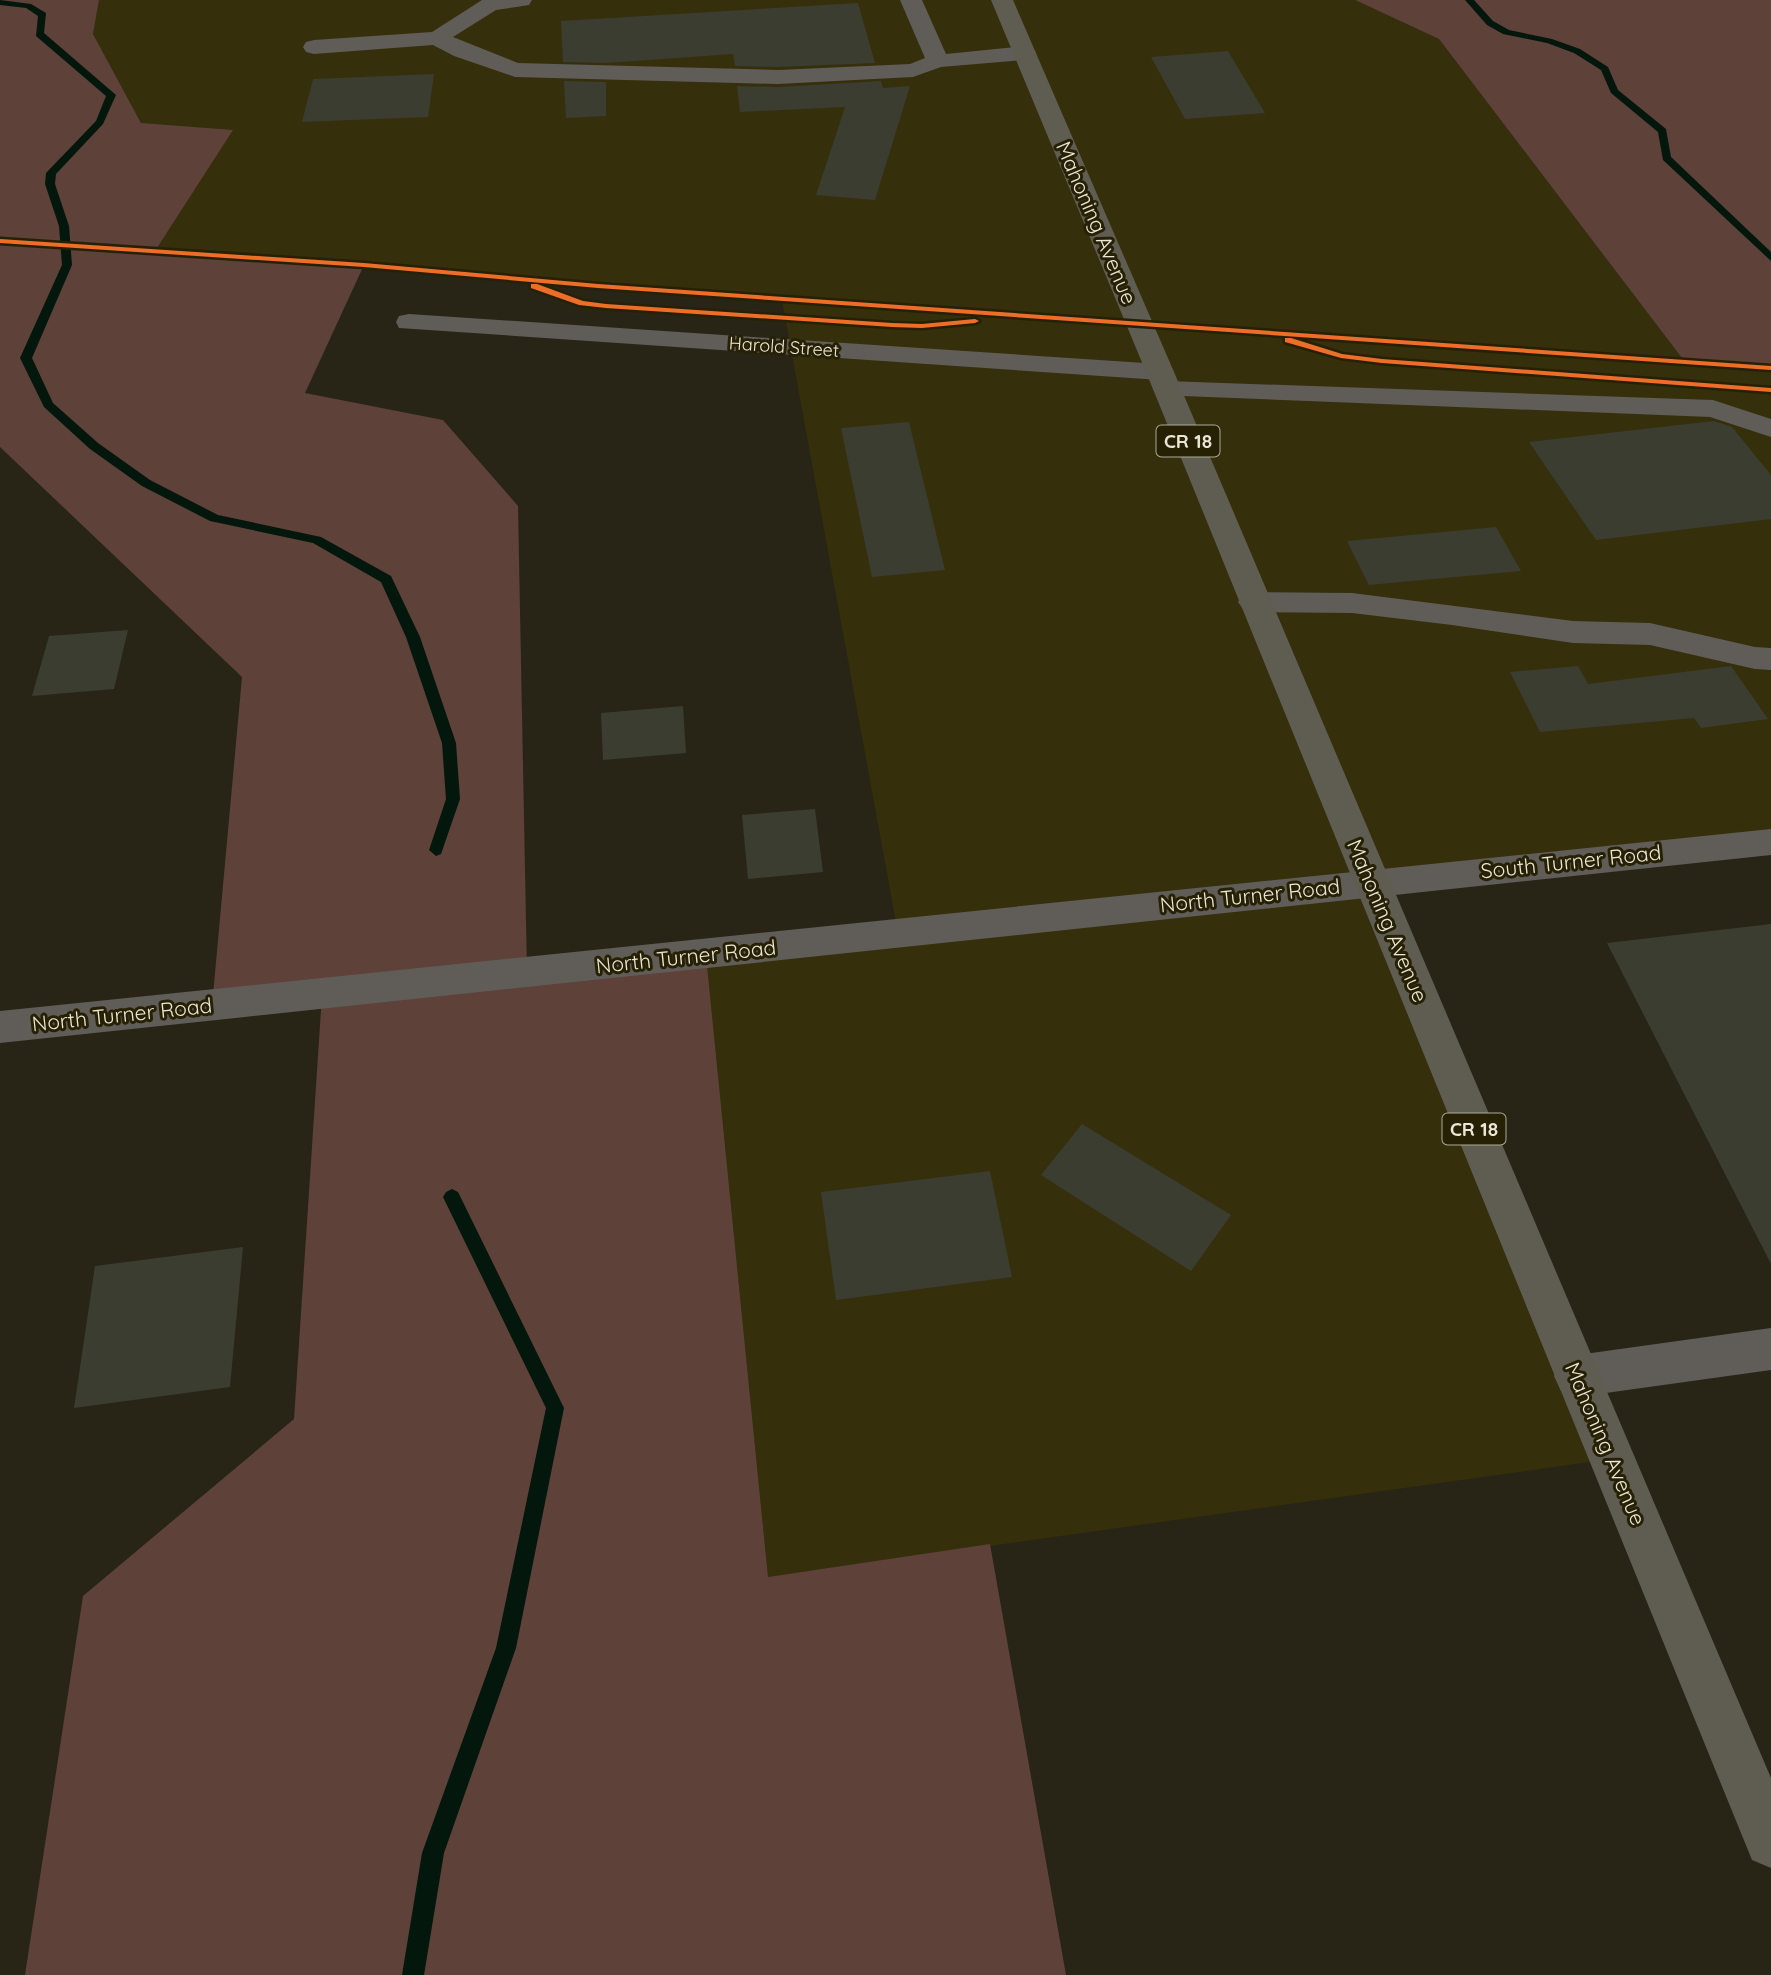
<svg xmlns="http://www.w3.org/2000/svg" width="1771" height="1975" font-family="Quicksand,sans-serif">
	<rect width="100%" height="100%" fill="#282516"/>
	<!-- built -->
	<path fill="#352f0c" d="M 99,0 L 1355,0 L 1439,39 L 1685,362 L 1771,368 L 1771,842 L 1372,883 L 1611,1459 L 768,1577 L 706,955 L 898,933 L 782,300 L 364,265 L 154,251 L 141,123 L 93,34 Z"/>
	<!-- forest -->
	<path fill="#5e4139" d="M 0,0 L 99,0 L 93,34 L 141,123 L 233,130 L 155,251 L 364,265 L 305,393 L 443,420 L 518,506 L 527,973 L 706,955 L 768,1577 L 990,1544 L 1066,1975 L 25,1975 L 83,1596 L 294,1419 L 322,995 L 212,1006 L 242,677 L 0,447 Z
		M 1355,0 L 1771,0 L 1771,368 L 1685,362 L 1439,39 Z"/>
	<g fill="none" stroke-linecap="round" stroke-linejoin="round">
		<!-- stream -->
		<path fill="#04170d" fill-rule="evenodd" d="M 0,0 L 31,4 L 46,13 L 44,33 L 116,95 L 103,124 L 56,174 L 55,184 L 69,226 L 72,265 L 32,358 L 53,403 L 98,443 L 150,480 L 218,515 L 321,537 L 391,576 L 420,637 L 456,743 L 460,799 L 441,854 L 436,856 L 429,850 L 446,799 L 442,743 L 406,637 L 381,582 L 313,543 L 210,521 L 142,486 L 90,449 L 44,407 L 20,358 L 62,265 L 59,226 L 45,184 L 46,173 L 96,121 L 106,96 L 36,36 L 38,16 L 26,8 L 0,5 Z
			M 1465,0 L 1474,0 L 1493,21 L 1509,30 L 1552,39 L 1580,49 L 1608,67 L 1618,90 L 1666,129 L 1671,157 L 1771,252 L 1771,261 L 1663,160 L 1658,132 L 1611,93 L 1601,70 L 1574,53 L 1547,43 L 1503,34 L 1487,25 Z
			M 452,1189 L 458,1192 L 564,1408 L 516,1648 L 444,1853 L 424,1975 L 402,1975 L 422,1853 L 496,1648 L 546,1408 L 443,1197 L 446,1192 Z"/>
	</g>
	<!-- building -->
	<path fill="#3b3d30" d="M 858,3 L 875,63 L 778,67 L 735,66 L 733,54 L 606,63 L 563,62 L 561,21 Z
		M 1228,51 L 1265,113 L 1185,119 L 1151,57 Z
		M 434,74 L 428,117 L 302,122 L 313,79 Z
		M 564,81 L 606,82 L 606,116 L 566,118 Z
		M 881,81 L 883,88 L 910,86 L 875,200 L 816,195 L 845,107 L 740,112 L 737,86 L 778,87 Z
		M 1714,421 L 1732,427 L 1771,475 L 1771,519 L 1596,540 L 1529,442 Z
		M 909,422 L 945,570 L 872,577 L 841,428 Z
		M 1496,527 L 1521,571 L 1369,585 L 1347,541 Z
		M 128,630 L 114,689 L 32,696 L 49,636 Z
		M 1578,666 L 1588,684 L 1731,666 L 1768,719 L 1701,728 L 1694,718 L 1540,732 L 1510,672 Z
		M 683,706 L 686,753 L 603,760 L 601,713 Z
		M 815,809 L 823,872 L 748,879 L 742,815 Z
		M 1771,924 L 1771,1264 L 1607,943 Z
		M 1082,1124 L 1231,1215 L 1191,1271 L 1041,1175 Z
		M 990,1171 L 1012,1277 L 836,1300 L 821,1192 Z
		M 243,1247 L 230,1387 L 74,1408 L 95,1266 Z"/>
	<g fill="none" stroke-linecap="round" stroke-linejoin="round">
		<!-- minor -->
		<path fill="#605c57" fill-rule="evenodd" d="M 482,0 L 532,0 L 529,5 L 496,10 L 453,37 L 518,63 L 778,70 L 910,64 L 925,58 L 900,0 L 922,0 L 946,54 L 1025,46 L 1033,48 L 1036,53 L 1033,58 L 1025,60 L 941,67 L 913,77 L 778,84 L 515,77 L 454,56 L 433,45 L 314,54 L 306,52 L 303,47 L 306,42 L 314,40 L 432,32 Z
			M 409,314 L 1160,364 L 1170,366 L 1174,372 L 1170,378 L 1160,380 L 399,328 L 396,322 L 399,316 Z
			M 1167,381 L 1713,400 L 1771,419 L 1771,437 L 1710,417 L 1157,395 L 1153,389 L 1157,383 Z
			M 1254,592 L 1352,593 L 1573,621 L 1650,623 L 1755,647 L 1771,648 L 1771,670 L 1755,669 L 1650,645 L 1573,643 L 1452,625 L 1352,613 L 1254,612 L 1243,609 L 1238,602 L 1243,595 Z
			M 1771,829 L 1771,855 L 0,1043 L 0,1011 Z
			M 1771,1328 L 1771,1370 L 1577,1397 L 1561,1391 L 1554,1376 L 1561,1361 L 1577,1355 Z"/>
		<!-- major -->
		<path fill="#5f5c52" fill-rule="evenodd" d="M 991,0 L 1013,0 L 1174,372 L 1771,1778 L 1771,1868 L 1752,1860 L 1146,372 Z"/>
		<defs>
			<path id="cycleway" d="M 0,239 L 364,263 L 598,284 L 1771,366 L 1771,370 L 598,288 L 364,267 L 0,243 Z
				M 531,284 L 537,284 L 583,301 L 606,304 L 892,323 L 922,324 L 975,319 L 979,321 L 975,323 L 922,328 L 892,327 L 606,308 L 579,305 L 531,288 Z
				M 1285,338 L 1291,338 L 1342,354 L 1382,359 L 1771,388 L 1771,392 L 1382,363 L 1341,358 L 1285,342 Z"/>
		</defs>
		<!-- cycleway casing -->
		<use href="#cycleway" stroke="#262105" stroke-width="5"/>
		<!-- cycleway -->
		<use href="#cycleway" fill="#ee6e29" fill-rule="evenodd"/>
	</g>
	<g text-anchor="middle" stroke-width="6" stroke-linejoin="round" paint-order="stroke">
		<!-- far-street labels -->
		<g font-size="18" fill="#e9e6d5" stroke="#262105">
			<text transform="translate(784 347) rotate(4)" y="6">Harold Street</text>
		</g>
		<!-- shield labels -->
		<g fill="#262105" stroke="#aeab97" stroke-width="2">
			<rect x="1156.5" y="425.5" width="63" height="31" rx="5"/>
			<rect x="1442.5" y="1113.5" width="63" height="31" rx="5"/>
		</g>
		<g font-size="19" font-weight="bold" fill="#e9e6d5">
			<text x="1188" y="448">CR 18</text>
			<text x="1474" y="1136">CR 18</text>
		</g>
		<!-- street labels -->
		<g font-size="21" fill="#e9e6d5" stroke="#262105">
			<text transform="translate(1096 223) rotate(67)" y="7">Mahoning Avenue</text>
			<text transform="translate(1571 862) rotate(-6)" y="7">South Turner Road</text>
			<text transform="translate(1250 896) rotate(-6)" y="7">North Turner Road</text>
			<text transform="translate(1387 921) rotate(67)" y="7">Mahoning Avenue</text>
			<text transform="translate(686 957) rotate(-6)" y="7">North Turner Road</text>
			<text transform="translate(122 1015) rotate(-6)" y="7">North Turner Road</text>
			<text transform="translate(1605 1444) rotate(67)" y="7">Mahoning Avenue</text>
		</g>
	</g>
</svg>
